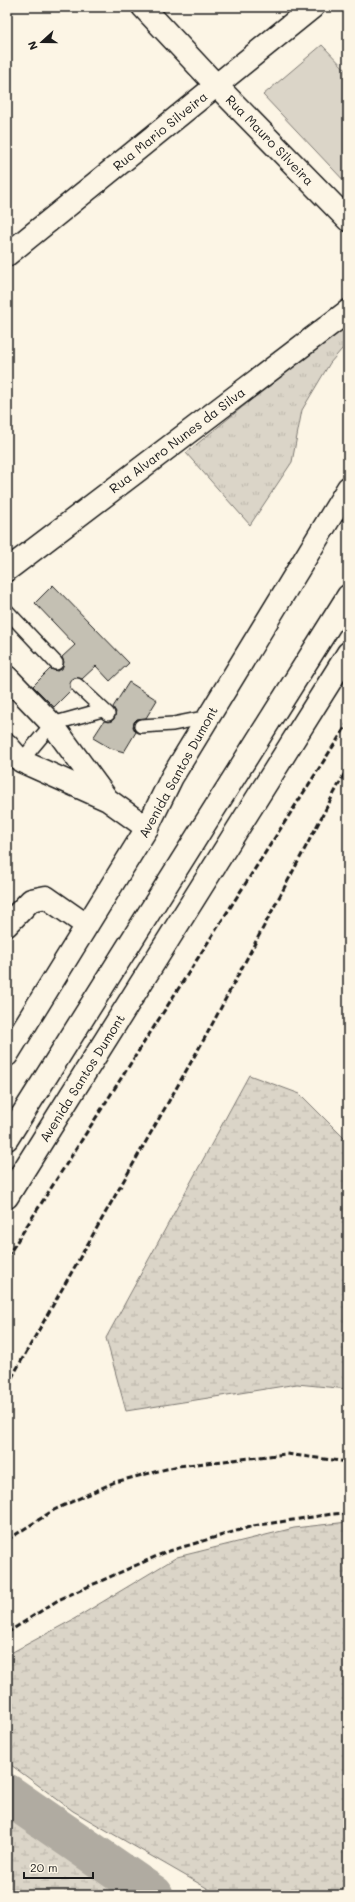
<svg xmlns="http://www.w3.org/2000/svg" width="355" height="1902" font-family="Mali,sans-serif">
	<defs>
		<pattern id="wetland-marsh" width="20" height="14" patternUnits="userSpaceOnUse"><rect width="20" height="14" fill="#dbd5c8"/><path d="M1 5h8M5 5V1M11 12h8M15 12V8" fill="none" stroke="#bbb6ab"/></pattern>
		<pattern id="park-tufts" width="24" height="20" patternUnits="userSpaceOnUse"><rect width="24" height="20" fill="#dbd5c8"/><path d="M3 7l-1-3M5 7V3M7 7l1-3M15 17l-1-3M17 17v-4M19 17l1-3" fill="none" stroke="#bbb6ab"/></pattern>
	</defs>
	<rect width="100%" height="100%" fill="#fcf5e5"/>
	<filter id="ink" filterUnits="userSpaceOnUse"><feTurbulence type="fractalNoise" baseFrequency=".025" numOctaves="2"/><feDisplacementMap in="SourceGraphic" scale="8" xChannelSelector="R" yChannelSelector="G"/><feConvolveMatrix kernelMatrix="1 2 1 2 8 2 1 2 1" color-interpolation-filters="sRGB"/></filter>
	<g filter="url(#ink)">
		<!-- wetland -->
		<path fill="url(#wetland-marsh)" stroke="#7c7872" d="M 249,1075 L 300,1094 L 348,1142 L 348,1389 L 297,1384 L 126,1411 L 106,1338 Z
			M 348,1522 L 348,1895 L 217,1895 L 212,1891 L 73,1811 L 7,1762 L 7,1655 L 74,1619 L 177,1557 L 294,1528 Z
			M 7,1810 L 132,1895 L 7,1895 Z"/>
		<!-- park -->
		<path fill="url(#park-tufts)" stroke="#7c7872" d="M 348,321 L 348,342 L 330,363 L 302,410 L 292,462 L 250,525 L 186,453 Z"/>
		<!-- pitch -->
		<path fill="#dbd5c8" stroke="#7c7872" d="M 322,45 L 348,72 L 348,185 L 263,95 Z"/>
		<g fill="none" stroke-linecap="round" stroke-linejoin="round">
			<!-- river -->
			<path stroke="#b0aba1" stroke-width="41" d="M 7,1794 L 153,1895"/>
		</g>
		<!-- building -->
		<path fill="#c4c0b3" stroke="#1c1c1c" d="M 53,585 L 129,663 L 110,681 L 96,666 L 82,679 L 74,678 L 69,683 L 71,690 L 54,707 L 33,686 L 50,669 L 57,671 L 62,669 L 64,662 L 62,657 L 75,645 L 35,603 Z
			M 129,682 L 157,700 L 146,718 L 137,719 L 134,722 L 133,727 L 136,732 L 124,752 L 110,748 L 93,738 L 104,721 L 110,722 L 114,719 L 116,712 L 113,707 Z"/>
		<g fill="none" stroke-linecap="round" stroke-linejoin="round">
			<defs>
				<path id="service" d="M 7,611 L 56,663
					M 77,685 L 108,714
					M 141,726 L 173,724 L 208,717
					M 21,761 L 52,724 L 102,710"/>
				<path id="minor" d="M 143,7 L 216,85 L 348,220
					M 7,255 L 313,7
					M 7,570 L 348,311
					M 7,677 L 52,724 L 107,799
					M 7,745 L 21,761 L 108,800 L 147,828
					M 7,925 L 31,900 L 46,897 L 86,925"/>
				<path id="secondary" d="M 7,1055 L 147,828 L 172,777 L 348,488
					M 7,1139 L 348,596
					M 7,1197 L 348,653"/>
			</defs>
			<!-- service casing -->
			<use href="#service" stroke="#1c1c1c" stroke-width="16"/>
			<!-- minor casing -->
			<use href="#minor" stroke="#1c1c1c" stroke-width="25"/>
			<!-- secondary casing -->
			<use href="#secondary" stroke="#1c1c1c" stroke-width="25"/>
			<!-- service -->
			<use href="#service" stroke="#fcf5e5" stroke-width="13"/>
			<!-- minor -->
			<use href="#minor" stroke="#fcf5e5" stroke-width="22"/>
			<!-- secondary -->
			<use href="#secondary" stroke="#fcf5e5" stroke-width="22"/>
			<!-- rail -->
			<path stroke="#1c1c1c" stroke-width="3" stroke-dasharray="6 3" stroke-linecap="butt" d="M 7,1257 L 348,723
				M 7,1386 L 207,1034 L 348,767
				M 7,1540 L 54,1510 L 115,1482 L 178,1466 L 286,1454 L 348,1462
				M 7,1633 L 58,1600 L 166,1552 L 253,1526 L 332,1514 L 348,1513"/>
		</g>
	</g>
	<g text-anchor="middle" stroke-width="4" stroke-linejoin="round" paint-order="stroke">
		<!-- street labels -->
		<g font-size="13" fill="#1c1c1c" stroke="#fcf5e5">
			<text transform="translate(160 131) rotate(-39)" y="5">Rua Mario Silveira</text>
			<text transform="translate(270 140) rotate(46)" y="5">Rua Mauro Silveira</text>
			<text transform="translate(177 440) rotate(-37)" y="5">Rua Alvaro Nunes da Silva</text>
			<text transform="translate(178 772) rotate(-61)" y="5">Avenida Santos Dumont</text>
			<text transform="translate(82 1078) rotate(-58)" y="5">Avenida Santos Dumont</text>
		</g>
	</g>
	<!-- margin -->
	<rect width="355" height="1902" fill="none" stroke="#fcf5e5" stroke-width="24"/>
	<rect x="12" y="12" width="331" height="1878" fill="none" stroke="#1c1c1c" stroke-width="1.5" filter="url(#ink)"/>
	<!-- north arrow -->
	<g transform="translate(42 42) rotate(249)" stroke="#fcf5e5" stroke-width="3" paint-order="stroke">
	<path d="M0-3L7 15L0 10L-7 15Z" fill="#1c1c1c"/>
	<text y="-6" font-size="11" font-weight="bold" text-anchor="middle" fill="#1c1c1c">N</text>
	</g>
	<!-- scale -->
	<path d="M24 1872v6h69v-6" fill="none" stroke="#1c1c1c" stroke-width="2"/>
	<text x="30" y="1872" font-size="12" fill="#1c1c1c" stroke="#fcf5e5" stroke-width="3" paint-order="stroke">20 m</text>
</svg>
